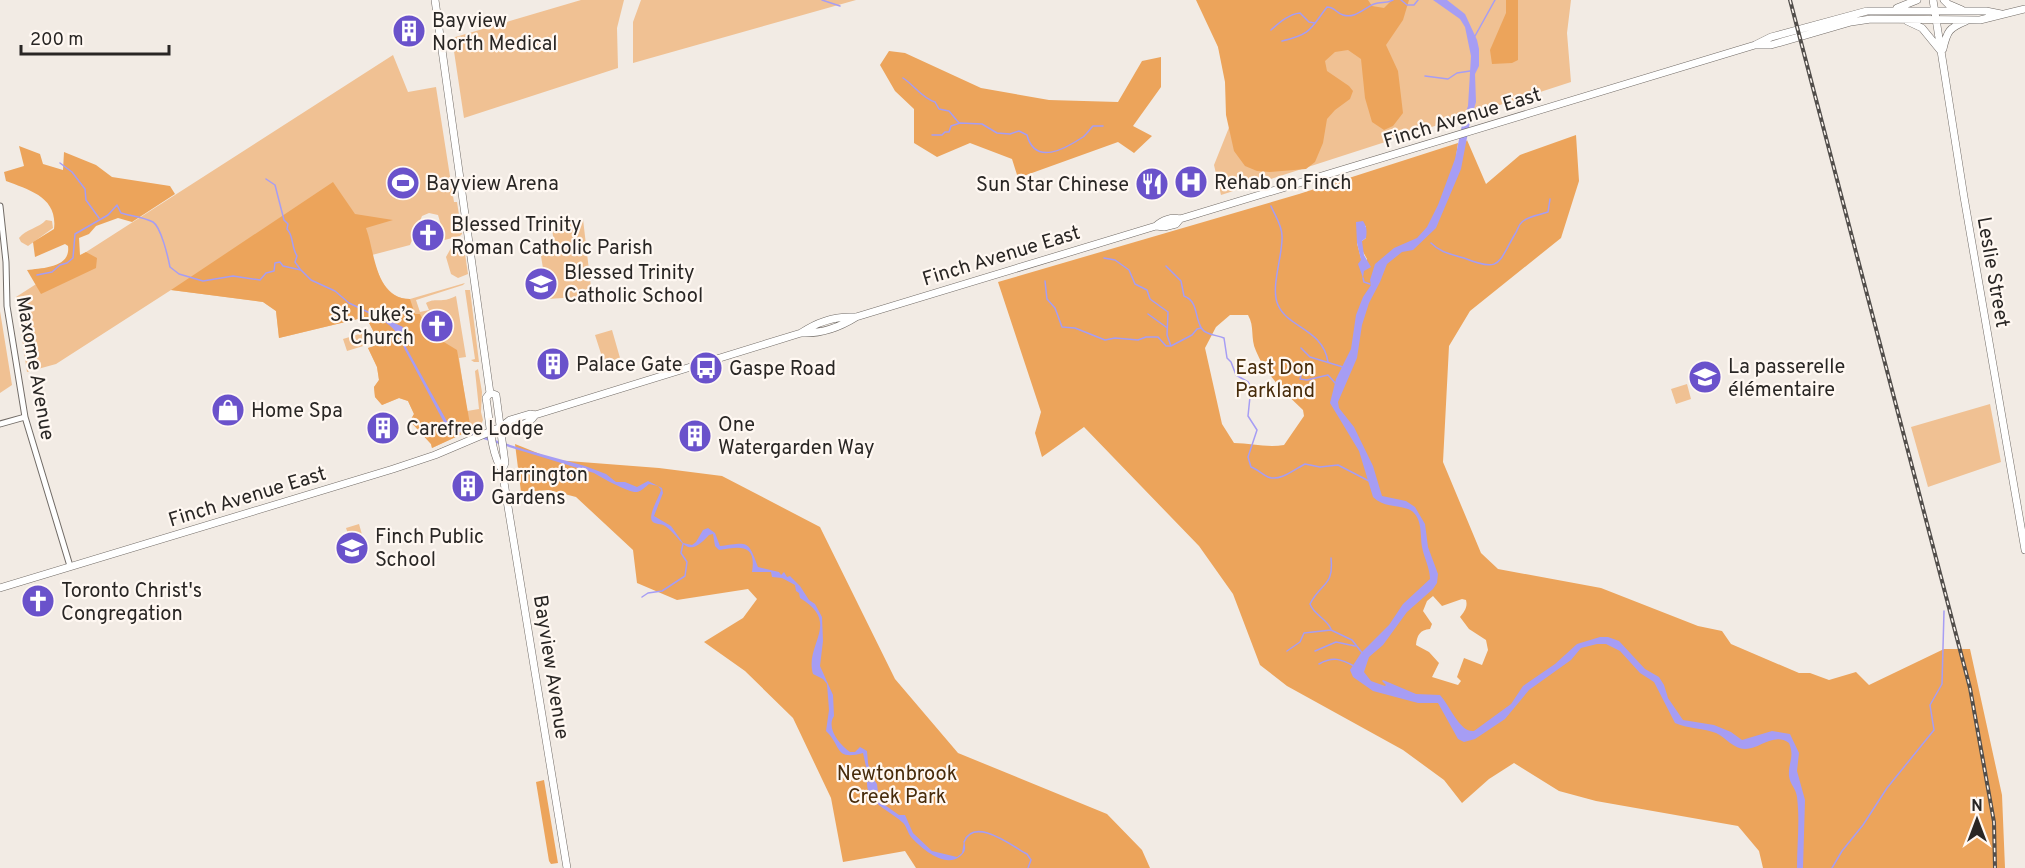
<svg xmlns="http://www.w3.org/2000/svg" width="2025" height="868" font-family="Overpass,sans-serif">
	<rect width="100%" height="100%" fill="#f2ebe4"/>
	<!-- green -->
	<path fill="#f0c193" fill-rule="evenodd" d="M 581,0 L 624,0 L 617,28 L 618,68 L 464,118 L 452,38 Z
		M 641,0 L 856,0 L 633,63 L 633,22 Z
		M 1205,0 L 1571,0 L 1567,33 L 1571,82 L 1221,195 L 1214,165 L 1236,110 Z
		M 393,55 L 408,92 L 436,87 L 454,202 L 457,202 L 462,234 L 460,236 L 433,243 L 431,242 L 440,239 L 443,232 L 438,215 L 429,213 L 422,216 L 410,245 L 372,255 C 378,275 386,299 410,299 L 465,283 L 463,285 L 416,300 L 420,312 L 429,310 L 426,303 C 433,299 436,301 443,300 C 447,300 452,298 456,296 L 466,357 L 459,358 L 467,411 L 479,409 L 475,371 L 478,369 L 482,392 L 481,412 L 483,420 L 481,425 L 432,448 L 431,444 L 410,421 L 414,414 L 408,401 L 399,398 L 382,405 L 375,397 L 374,387 L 379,380 L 377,367 L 368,348 L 380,344 L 366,317 L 279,338 L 276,311 L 263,302 L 171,290 L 56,364 L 27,372 L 16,297 ZM 441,313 L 446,317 L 443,323 L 448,320 L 444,325 L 453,332 L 443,326 L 450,332 L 451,335 L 447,340 L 431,328 Z
		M 583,219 L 592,296 L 548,299 L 540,250 L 554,244 L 552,228 Z
		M 46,220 L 52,221 L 53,228 L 28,246 L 21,242 L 19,238 C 26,229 39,228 46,220 Z
		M 461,245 L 464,247 L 468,274 L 458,278 L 451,274 L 446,257 L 451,248 Z
		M 465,290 L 470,290 L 479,362 L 474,362 L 471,360 L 475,359 Z
		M 0,311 L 12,385 L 0,393 Z
		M 612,330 L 620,358 L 604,363 L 595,335 Z
		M 369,331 L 373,343 L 347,351 L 343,339 Z
		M 1687,384 L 1691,399 L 1676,404 L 1671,389 Z
		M 1990,404 L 2001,462 L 1928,487 L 1911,427 Z
		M 359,524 L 365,545 L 353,549 L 346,528 Z"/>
	<!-- forest -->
	<path fill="#eca45b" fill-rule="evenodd" d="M 1196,0 L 1368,0 L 1372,6 L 1384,8 L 1392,0 L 1409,0 L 1403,20 L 1386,45 L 1398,71 L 1403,113 L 1393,126 L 1384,130 L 1372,122 L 1365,98 L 1361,59 L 1348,50 L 1335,52 L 1325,61 L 1327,71 L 1349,86 L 1353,91 L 1350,99 L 1335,110 L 1327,119 L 1323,143 L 1315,162 L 1306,169 L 1270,172 L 1257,171 L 1245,166 L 1234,151 L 1226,115 L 1225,82 L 1218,47 Z
		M 1506,0 L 1518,0 L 1518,60 L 1512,63 L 1492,64 L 1490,50 L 1506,13 Z
		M 889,51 L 905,53 L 981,88 L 1049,100 L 1118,102 L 1142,61 L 1161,57 L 1161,87 L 1133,126 L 1152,136 L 1134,153 L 1118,142 L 1018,178 L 1012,159 L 970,143 L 937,157 L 914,143 L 914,109 L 895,91 L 880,65 Z
		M 1576,135 L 1579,181 L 1561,238 L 1470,311 L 1449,346 L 1443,462 L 1481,553 L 1498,569 L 1601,588 L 1698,626 L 1722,631 L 1731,644 L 1799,673 L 1810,673 L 1829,680 L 1856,672 L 1869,685 L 1944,649 L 1970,649 L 2002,795 L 2005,868 L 1763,868 L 1759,851 L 1738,826 L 1596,801 L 1559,791 L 1514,763 L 1489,779 L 1462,803 L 1444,780 L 1403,750 L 1287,686 L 1260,665 L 1233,594 L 1199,546 L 1084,427 L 1042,457 L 1035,433 L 1041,412 L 998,282 L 1299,194 L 1458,143 L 1456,157 L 1467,140 L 1486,184 L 1520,155 ZM 1357,225 L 1366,226 L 1366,238 L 1362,241 L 1362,250 L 1367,259 L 1364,270 L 1357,243 ZM 1230,315 L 1248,315 C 1255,327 1250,338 1256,351 C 1266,375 1285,393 1303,410 L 1304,416 L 1284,445 C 1267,448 1251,443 1234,443 L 1222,424 L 1205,348 L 1216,327 ZM 1433,596 L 1442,606 L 1462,599 L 1466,600 C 1468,607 1464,612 1460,617 L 1469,629 L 1486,640 L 1488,650 L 1482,665 L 1464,658 L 1457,677 L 1461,681 L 1458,685 L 1432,677 L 1439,663 L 1429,652 L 1416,645 C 1417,635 1420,630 1430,629 L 1432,624 L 1423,611 L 1427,601 Z
		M 19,146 L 40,154 L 43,164 L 63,170 L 64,152 L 96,165 L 112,177 L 170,186 L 175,194 L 132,222 L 118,218 L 96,226 L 89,234 L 79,238 L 80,255 L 86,252 L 97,258 L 96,268 L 41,294 L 27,270 C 42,268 71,268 68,246 L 65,244 L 35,257 L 33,242 L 54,229 C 58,197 29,190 6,181 L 4,172 L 24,166 Z
		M 333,182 L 355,214 L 393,220 L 366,228 C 375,252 375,299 410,299 L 415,314 L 420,314 L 429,333 L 457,350 L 471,430 L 432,448 L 431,444 L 410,421 L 414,414 L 408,401 L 399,398 L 382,405 L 375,397 L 374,387 L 379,380 L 377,367 L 368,348 L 380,344 L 366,317 L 279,338 L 276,311 L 263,302 L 171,290 Z
		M 515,444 L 555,460 L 659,468 L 722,476 L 820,527 L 895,679 L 958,753 L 1107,814 L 1142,850 L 1150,868 L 916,868 L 905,851 L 843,862 L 831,798 L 793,718 L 745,671 L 704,642 L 743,618 L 757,599 L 748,589 L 677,600 L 637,583 L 633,550 L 576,497 L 549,490 L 521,492 Z
		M 544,780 L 558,863 L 551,864 L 549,861 L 536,782 Z"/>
	<!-- water -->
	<path fill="#a69df4" d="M 1433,0 L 1447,0 L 1465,14 L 1477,40 L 1479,49 L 1479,66 L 1475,74 L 1476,102 L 1470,122 L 1461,169 L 1436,228 L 1413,250 L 1402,252 L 1387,264 L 1380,282 L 1369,303 L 1362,325 L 1357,358 L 1338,402 L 1339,408 L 1354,427 L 1373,466 L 1382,496 L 1406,501 L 1415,507 L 1425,524 L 1428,547 L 1438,574 L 1437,583 L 1433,589 L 1407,612 L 1383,645 L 1369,657 L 1364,672 L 1371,681 L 1385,686 L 1386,685 L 1382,681 L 1383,680 L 1416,694 L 1440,695 C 1450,706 1460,733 1474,731 L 1511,704 L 1523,686 L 1555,664 L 1577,644 L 1600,637 L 1608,637 L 1619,641 L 1645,669 L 1659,677 L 1664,685 L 1668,698 L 1683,720 L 1714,725 L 1731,732 L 1742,740 L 1772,731 L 1790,734 L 1799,753 L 1797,771 L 1805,800 L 1803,868 L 1797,868 C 1797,844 1800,821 1797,797 C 1796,788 1790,785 1789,776 C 1788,762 1795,758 1789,743 C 1774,732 1760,749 1745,749 C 1734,749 1726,738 1716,733 C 1704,728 1689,729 1675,723 L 1654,682 L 1640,673 L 1620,651 L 1606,644 L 1597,644 L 1581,648 L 1571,660 L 1529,690 L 1505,719 L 1475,739 L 1464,742 L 1458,739 L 1438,703 L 1418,703 L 1373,691 L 1353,677 L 1350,670 L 1361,653 L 1389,625 L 1403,604 L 1430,579 C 1430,568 1424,558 1422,547 C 1420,535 1423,515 1408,509 C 1396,505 1383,507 1373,497 L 1359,451 L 1330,403 L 1336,379 L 1351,349 L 1356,315 L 1363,297 L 1371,285 L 1370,280 L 1375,264 L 1394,248 L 1417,238 L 1427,227 L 1438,205 L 1455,159 L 1463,120 L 1468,106 L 1471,56 L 1465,27 L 1460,19 Z
		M 1363,221 C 1367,227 1367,231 1366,238 L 1362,241 L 1364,255 L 1371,267 L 1364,271 L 1363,278 L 1358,264 L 1361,260 L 1357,243 L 1356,222 Z
		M 373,313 L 403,327 L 406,347 L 449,425 L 523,449 L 585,466 L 606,474 L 616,482 L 625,482 L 637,487 L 648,481 L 662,488 L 663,493 L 654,516 L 671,526 L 683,543 L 692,545 L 696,542 L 703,530 L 708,528 L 715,533 L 720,546 C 749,542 748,540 758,567 L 779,572 L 781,575 L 784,572 L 787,577 L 790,576 L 800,586 L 809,600 L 815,604 L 822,617 L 823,641 L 820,666 L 833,695 L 834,716 C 826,728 839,744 850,752 L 855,752 L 860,747 L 867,751 L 868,763 L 872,777 L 877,784 L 879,801 L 899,815 L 905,815 L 913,833 L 932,851 L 957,857 L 962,853 L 964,841 C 966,848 966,852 959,857 C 944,868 921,848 911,837 C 907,832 907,826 902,822 C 889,810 866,803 867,782 L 872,780 L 867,771 L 863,753 C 834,761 842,746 826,731 L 829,710 L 827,684 L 823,679 L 813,674 C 804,644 842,623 800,598 L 799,593 L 796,591 L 795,585 L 782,578 L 772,577 L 771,572 L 752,572 C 757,542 738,547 719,550 L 715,546 L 713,534 L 709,535 C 685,562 683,538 665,526 C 661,523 655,525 652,521 C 648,515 659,497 661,490 L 658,486 L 649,484 C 645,487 642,491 637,492 C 629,493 602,478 594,473 L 447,428 L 404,348 C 400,331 387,322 372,315 Z"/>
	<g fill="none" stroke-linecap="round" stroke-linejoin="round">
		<!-- stream -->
		<path stroke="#a69df4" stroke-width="1.5" d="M 822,0 L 840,6
			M 1401,0 L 1407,5 L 1414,5 L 1418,0
			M 1271,30 C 1279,23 1289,14 1300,13 L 1309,22 L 1315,23
			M 1475,36 L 1495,0
			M 1282,41 C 1312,34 1310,29 1327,7 C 1335,7 1336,13 1343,15 C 1355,19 1364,8 1374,4 C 1381,1 1386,4 1393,0
			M 1425,76 L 1448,79 L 1457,73 L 1470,71
			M 903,78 C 915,86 922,98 935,102 L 939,109 L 949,111 L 959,123
			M 932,135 L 942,135 L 945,132 L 949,132 L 951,126 L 960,123 L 982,124 L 997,133 L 1010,134 L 1019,131 L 1027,135 C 1035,166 1065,149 1083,137 C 1087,134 1090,129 1093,126 L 1103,126
			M 60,163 L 72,172 L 85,189 L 86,200 L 99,218
			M 266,179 L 275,185 L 284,220 L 288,224 L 287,229 C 294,236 291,247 297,256 L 295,262 L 300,269
			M 1271,206 C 1275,216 1282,225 1282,236 C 1283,256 1270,287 1278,305 C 1288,328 1323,329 1328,362
			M 1431,243 C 1441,253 1451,254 1464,258 C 1501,273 1498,263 1515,234 C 1518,230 1518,225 1522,222 C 1528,216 1540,215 1548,212 L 1550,199
			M 1104,258 L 1115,260 L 1129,270 L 1135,284 L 1147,290 L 1150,299 L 1168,312 L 1167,335 L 1171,346
			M 1166,266 L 1181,281 L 1184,296 C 1199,302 1194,317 1202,329 C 1206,335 1217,335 1224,338 L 1227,358 L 1231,362 L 1236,375 L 1248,382 L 1251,387 L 1248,416 L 1257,430 L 1248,457 L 1251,467 C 1257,469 1262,474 1268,477 C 1280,482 1295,469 1305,464 L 1320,467 L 1338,465 L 1369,481
			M 37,275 L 52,272 L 60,265 L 67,263 L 73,258 L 75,234 L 108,215 L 117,205 L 121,213 C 131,216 144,217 153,222 C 161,227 168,257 170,267 L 179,274 L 203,281 L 233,276 L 260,280 L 266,273 L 274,271 L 275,263 L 280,262 L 283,266 L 301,270 L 311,280 L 335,291 L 349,303 L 372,314
			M 1363,278 L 1364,282 L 1370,284
			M 1045,281 L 1047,299 L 1055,308 L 1062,327 L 1075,328 L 1105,340 L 1115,338 L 1138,340 L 1146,337 L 1158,337 L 1166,346 L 1171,346
			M 1148,314 L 1166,327
			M 1171,346 L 1192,335 L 1197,329 L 1201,328
			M 1301,348 L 1310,357 L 1343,367
			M 1308,371 L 1302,372 L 1300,379 L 1307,380 L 1328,375 L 1336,384
			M 1331,558 C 1334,587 1321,582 1310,604 C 1314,615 1327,619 1331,629
			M 642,597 L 648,593 L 662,591 L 685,576 L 687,562 L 681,553 L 683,544
			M 1287,651 L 1300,642 L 1304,633 L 1331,630 L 1352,640 L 1363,654
			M 1315,651 L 1336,642 L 1355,646
			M 1319,664 C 1333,656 1341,659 1354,666
			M 964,842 C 974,816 1012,846 1027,854 L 1031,860 L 1028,868
			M 1832,868 L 1842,851 L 1863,825 L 1887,788 L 1934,730 L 1930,705 L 1942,684 L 1944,611"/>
		<defs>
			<path id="minor" d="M 0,206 L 6,262 L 7,306 L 25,417 L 70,566
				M 0,424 L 25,417"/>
			<path id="major" d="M 435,0 L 490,393 L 486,398 C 490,421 490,451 502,470 L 567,868
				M 1933,0 L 1964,197 L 2025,550
				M 1944,0 L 1948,4 L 1962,10
				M 1897,8 L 1917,0
				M 1907,21 L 1922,28 L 1940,50
				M 1755,45 L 1771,45 L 1851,22 L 1871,19 L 1980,20 L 2025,9
				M 1943,49 C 1947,31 1949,28 1966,21
				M 1156,226 L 1164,227 L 1176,224 L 1180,219
				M 801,333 C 817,322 836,316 855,317
				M 490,393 L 496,395 L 505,463 L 502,470
				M 501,427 C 513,428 528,426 535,415
				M 0,588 L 393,469 L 435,455 L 501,427 L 510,420 L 530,414 L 535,415 L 801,333 C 821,334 840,327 856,317 L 1156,226 C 1162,220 1171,217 1180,219 L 1755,45 L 1771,37 L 1867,11 L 1986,11 L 2001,14"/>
		</defs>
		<!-- minor casing -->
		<use href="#minor" stroke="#716b66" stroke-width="7"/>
		<!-- major casing -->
		<use href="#major" stroke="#716b66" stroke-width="8"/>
		<!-- minor -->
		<use href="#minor" stroke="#fff" stroke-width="5"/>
		<!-- major -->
		<use href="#major" stroke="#fff" stroke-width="7"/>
		<defs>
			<path id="rail" d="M 1790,0 L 1970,688 L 1994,822 L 1995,868"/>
		</defs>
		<!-- rail casing -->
		<use href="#rail" stroke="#524e4b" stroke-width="4"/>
		<!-- rail -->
		<use href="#rail" stroke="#fff8f2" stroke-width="1.5" stroke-dasharray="4.5" stroke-linecap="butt"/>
	</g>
	<!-- icons -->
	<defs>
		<symbol id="building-disc" viewBox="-11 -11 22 22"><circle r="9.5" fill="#6a52cb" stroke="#fff8f2"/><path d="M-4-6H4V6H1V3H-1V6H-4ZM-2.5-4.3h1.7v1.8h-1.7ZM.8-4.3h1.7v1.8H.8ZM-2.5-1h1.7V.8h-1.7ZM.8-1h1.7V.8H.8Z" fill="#fff"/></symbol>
		<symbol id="hospital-disc" viewBox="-11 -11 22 22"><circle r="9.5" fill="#6a52cb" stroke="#fff8f2"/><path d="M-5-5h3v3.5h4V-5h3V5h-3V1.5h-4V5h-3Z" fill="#fff"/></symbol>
		<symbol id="stadium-disc" viewBox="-11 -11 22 22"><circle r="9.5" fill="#6a52cb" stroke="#fff8f2"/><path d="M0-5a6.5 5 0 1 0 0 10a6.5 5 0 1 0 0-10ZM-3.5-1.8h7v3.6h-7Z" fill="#fff"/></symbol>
		<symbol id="restaurant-disc" viewBox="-11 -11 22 22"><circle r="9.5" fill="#6a52cb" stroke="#fff8f2"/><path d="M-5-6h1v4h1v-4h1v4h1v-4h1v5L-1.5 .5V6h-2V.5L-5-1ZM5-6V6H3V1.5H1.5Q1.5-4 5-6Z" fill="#fff"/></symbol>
		<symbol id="church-disc" viewBox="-11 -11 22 22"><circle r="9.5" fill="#6a52cb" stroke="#fff8f2"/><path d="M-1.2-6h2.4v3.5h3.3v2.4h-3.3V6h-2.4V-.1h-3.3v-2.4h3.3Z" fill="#fff"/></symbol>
		<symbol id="school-disc" viewBox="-11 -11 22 22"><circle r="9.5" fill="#6a52cb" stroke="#fff8f2"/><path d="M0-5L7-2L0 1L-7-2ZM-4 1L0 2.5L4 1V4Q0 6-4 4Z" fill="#fff"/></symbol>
		<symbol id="bus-disc" viewBox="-11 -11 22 22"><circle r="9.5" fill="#6a52cb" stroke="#fff8f2"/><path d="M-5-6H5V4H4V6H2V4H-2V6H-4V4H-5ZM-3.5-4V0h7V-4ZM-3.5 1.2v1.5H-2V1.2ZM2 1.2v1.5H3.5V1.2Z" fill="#fff"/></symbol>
		<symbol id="shop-disc" viewBox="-11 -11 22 22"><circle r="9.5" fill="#6a52cb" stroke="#fff8f2"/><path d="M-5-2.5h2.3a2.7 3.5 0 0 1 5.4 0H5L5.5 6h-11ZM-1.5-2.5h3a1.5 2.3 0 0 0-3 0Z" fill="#fff"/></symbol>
	</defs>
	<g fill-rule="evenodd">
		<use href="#building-disc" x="390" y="12" width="38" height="38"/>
		<use href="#hospital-disc" x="1172" y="163" width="38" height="38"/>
		<use href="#stadium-disc" x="384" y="164" width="38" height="38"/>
		<use href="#restaurant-disc" x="1133" y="165" width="38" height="38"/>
		<use href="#church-disc" x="409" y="216" width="38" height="38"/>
		<use href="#school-disc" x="522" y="265" width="38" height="38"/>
		<use href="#church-disc" x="418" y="307" width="38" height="38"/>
		<use href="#building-disc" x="534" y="345" width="38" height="38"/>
		<use href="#bus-disc" x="687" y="349" width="38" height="38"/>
		<use href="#school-disc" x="1686" y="358" width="38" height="38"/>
		<use href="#shop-disc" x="209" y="391" width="38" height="38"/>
		<use href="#building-disc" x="364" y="409" width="38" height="38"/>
		<use href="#building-disc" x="676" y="417" width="38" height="38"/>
		<use href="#building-disc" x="449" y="467" width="38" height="38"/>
		<use href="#school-disc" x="333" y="529" width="38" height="38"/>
		<use href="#church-disc" x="19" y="582" width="38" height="38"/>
	</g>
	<g text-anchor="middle" stroke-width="4.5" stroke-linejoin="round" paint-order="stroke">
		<!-- poi labels -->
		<g font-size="20" fill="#292624" stroke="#fff8f2" text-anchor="start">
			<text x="432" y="27">Bayview<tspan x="432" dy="23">North Medical</tspan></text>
			<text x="1214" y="189">Rehab on Finch</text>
			<text x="426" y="190">Bayview Arena</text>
			<text x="1129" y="191" text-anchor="end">Sun Star Chinese</text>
			<text x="451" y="231">Blessed Trinity<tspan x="451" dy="23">Roman Catholic Parish</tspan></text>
			<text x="564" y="279">Blessed Trinity<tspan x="564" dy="23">Catholic School</tspan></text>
			<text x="414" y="321" text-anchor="end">St. Luke’s<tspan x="414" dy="23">Church</tspan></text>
			<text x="576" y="371">Palace Gate</text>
			<text x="1728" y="373">La passerelle<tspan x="1728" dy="23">élémentaire</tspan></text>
			<text x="729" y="375">Gaspe Road</text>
			<text x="251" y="417">Home Spa</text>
			<text x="718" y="431">One<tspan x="718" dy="23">Watergarden Way</tspan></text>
			<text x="406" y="435">Carefree Lodge</text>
			<text x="491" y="481">Harrington<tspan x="491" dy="23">Gardens</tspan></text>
			<text x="375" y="543">Finch Public<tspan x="375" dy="23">School</tspan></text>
			<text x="61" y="597">Toronto Christ's<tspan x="61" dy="23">Congregation</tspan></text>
		</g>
		<!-- street labels -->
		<g font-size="20" fill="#292624" stroke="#fff8f2">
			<text transform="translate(1462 117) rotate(-17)" y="7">Finch Avenue East</text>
			<text transform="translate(1001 255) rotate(-17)" y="7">Finch Avenue East</text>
			<text transform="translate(1994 272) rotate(80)" y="7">Leslie Street</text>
			<text transform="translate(36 368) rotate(80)" y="7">Maxome Avenue</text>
			<text transform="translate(247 496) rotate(-17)" y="7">Finch Avenue East</text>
			<text transform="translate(552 667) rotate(81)" y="7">Bayview Avenue</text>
		</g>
		<!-- park labels -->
		<g font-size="20" fill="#472b0a" stroke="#fff8f2">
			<text x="1275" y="374">East Don<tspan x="1275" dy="23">Parkland</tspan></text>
			<text x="897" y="780">Newtonbrook<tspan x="897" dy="23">Creek Park</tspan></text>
		</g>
	</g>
	<!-- north arrow -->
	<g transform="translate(1977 820)" stroke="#fff8f2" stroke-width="4.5" paint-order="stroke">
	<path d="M0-4.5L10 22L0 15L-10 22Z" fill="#292624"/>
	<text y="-9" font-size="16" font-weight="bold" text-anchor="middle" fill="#292624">N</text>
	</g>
	<!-- scale -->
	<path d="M21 45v9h148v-9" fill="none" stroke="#292624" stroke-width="3"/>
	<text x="30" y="45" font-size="18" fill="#292624" stroke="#fff8f2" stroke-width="4.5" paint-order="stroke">200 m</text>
</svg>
